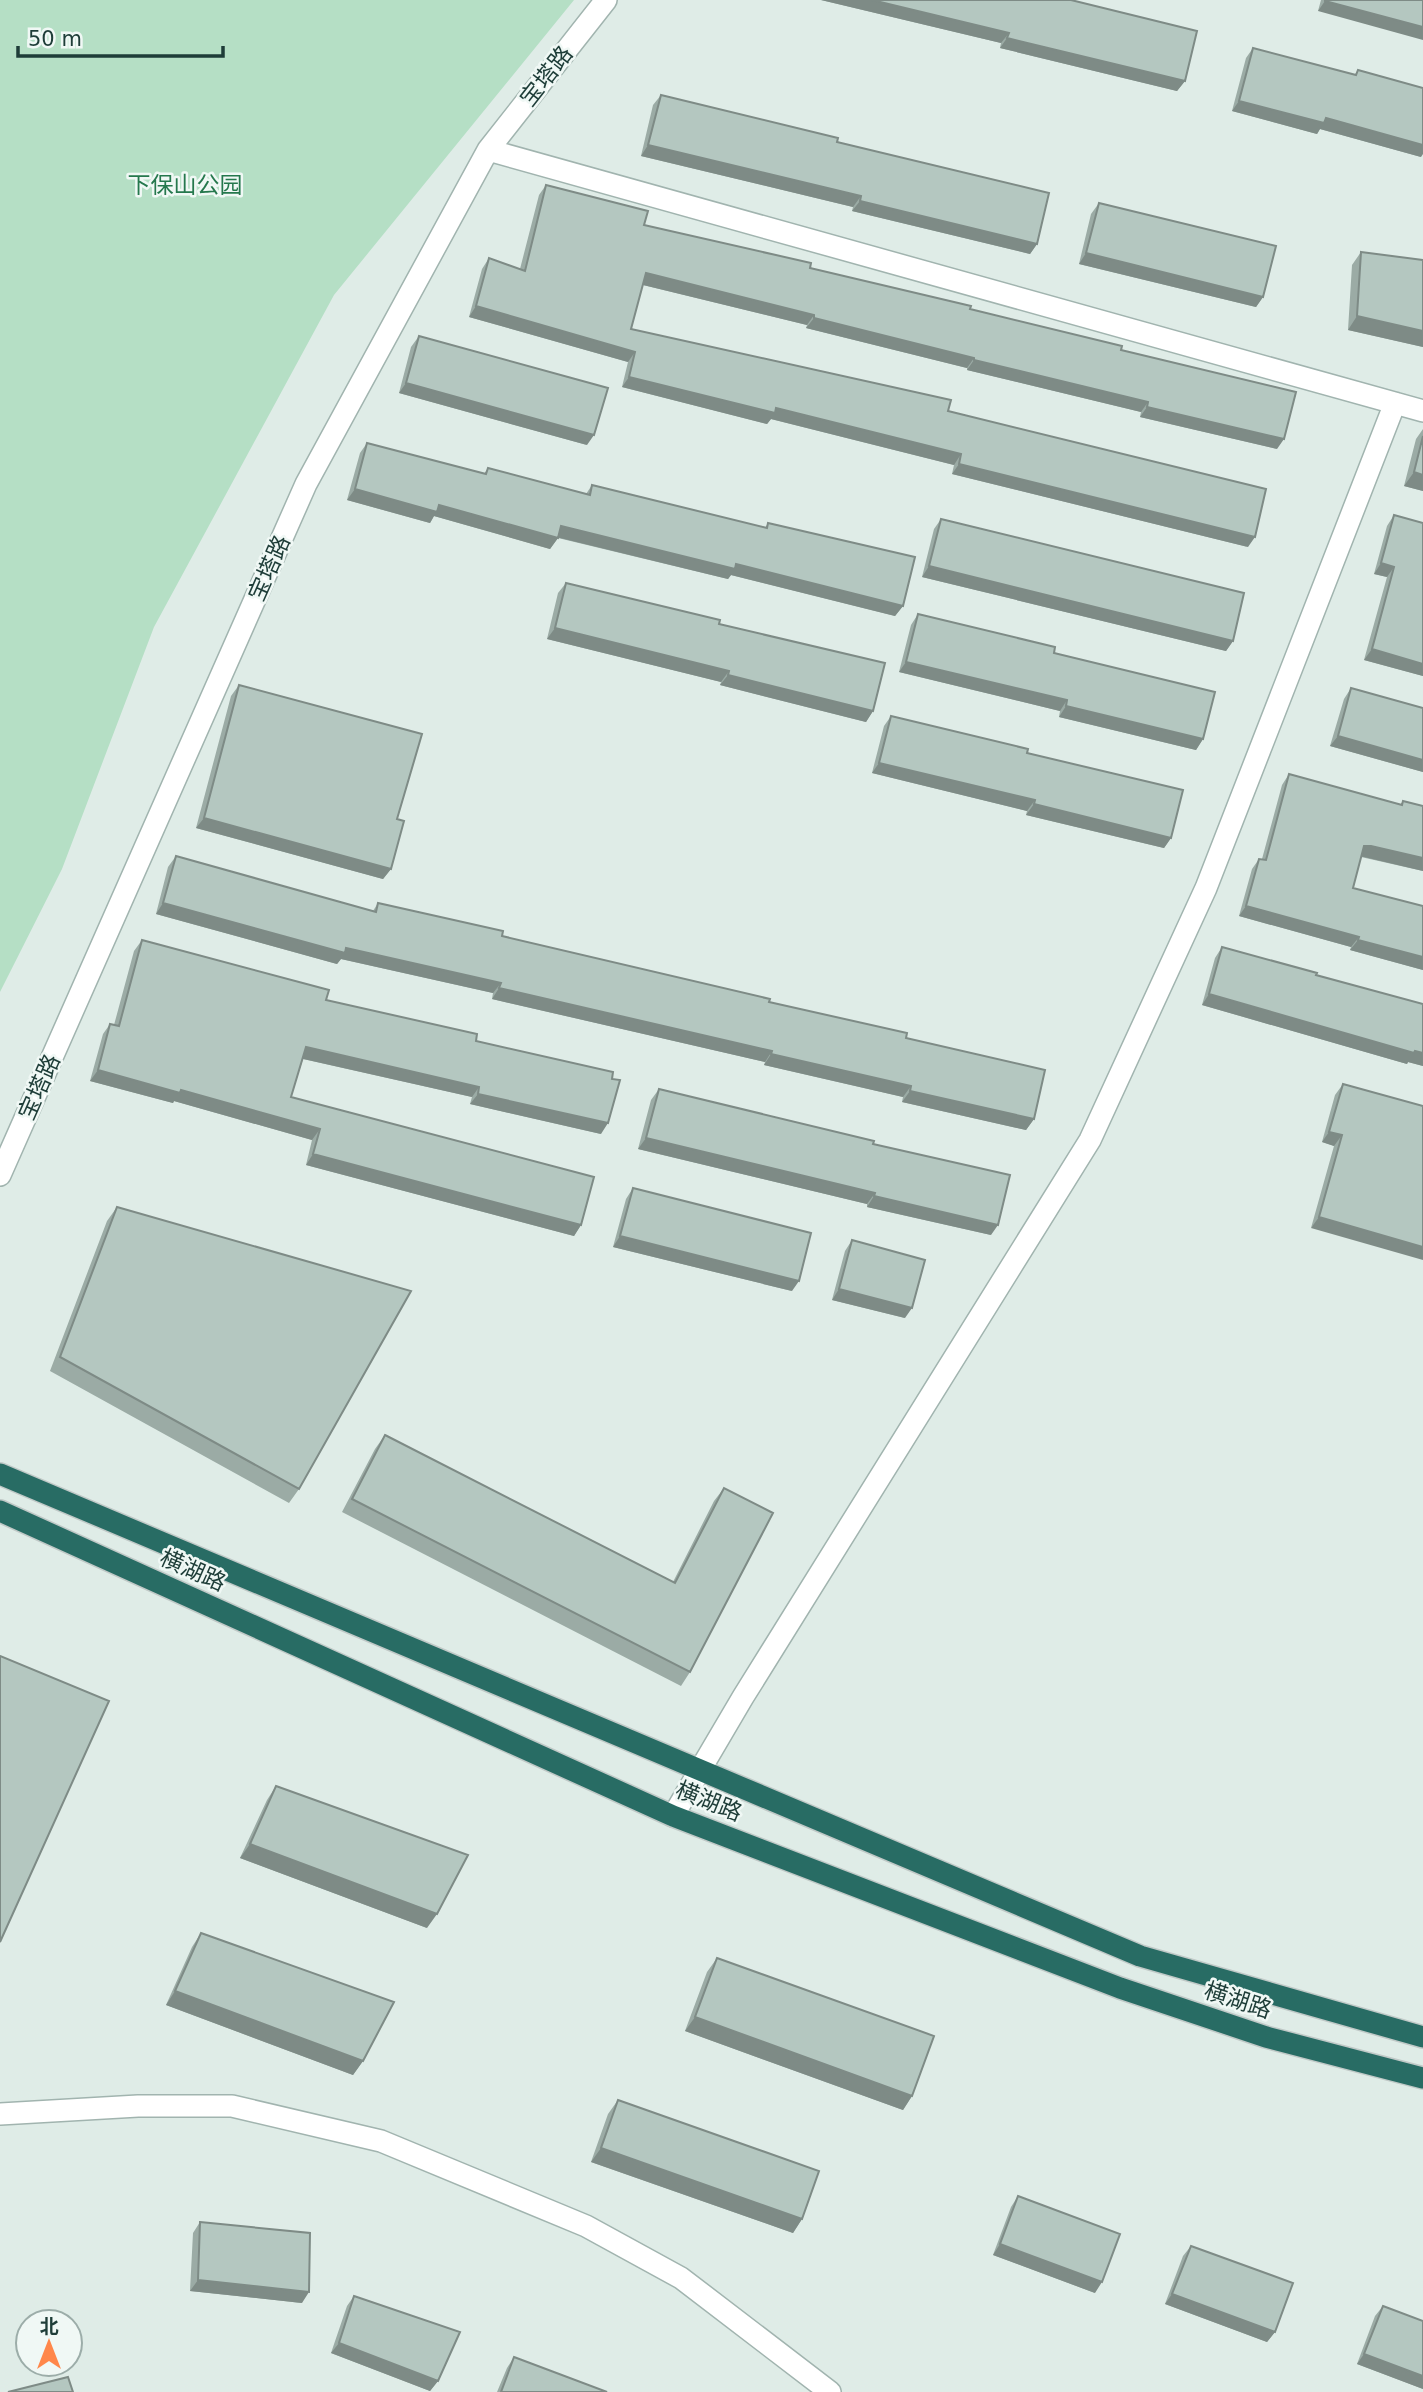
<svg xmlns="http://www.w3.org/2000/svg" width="1423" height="2392" font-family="'DejaVu Sans','Noto Sans SC',sans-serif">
	<rect width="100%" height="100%" fill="#dfece7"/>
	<!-- green -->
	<path fill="#b5dfc5" d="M 0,0 L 574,0 L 334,295 L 154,627 L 62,869 L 0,992 Z"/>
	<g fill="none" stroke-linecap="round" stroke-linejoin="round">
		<defs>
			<path id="minor" d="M 488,150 L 1423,411
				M 0,1175 L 306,484 L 488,150 L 606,0
				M 673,1816 L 743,1697 L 1090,1140 L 1206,888 L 1395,403
				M 0,2114 L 138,2106 L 232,2106 L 381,2141 L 586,2226 L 681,2278 L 830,2392"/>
			<path id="highway" d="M 0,1474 L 1140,1956 L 1423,2037
				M 0,1511 L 673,1816 L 1120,1988 L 1266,2037 L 1423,2078"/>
		</defs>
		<!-- minor casing -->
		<use href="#minor" stroke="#a1b4af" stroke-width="24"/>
		<!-- highway casing -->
		<use href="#highway" stroke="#c0c9c7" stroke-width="24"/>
		<!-- minor -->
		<use href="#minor" stroke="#fff" stroke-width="21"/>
		<!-- highway -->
		<use href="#highway" stroke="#286c64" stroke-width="21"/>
	</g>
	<!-- wall -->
	<path fill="#9baba5" d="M 821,0 L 1071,0 L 1185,81 L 1177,91 L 1000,48 L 1001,43 Z
		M 1321,0 L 1423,0 L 1318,11 Z
		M 1253,48 L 1355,75 L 1358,70 L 1421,157 L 1320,129 L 1317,134 L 1232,111 L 1246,58 Z
		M 661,95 L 837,142 L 1037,244 L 1030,254 L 852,211 L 853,207 L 641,156 L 653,105 Z
		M 546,185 L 644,225 L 970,309 L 1121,350 L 1277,449 L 1140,417 L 1141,412 L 967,370 L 967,368 L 806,328 L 807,325 L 643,285 L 631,329 L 948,411 L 1248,547 L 952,474 L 954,465 L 771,419 L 767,424 L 622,387 L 628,362 L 469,317 L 482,269 L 489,258 L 520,269 L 539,195 Z
		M 1099,203 L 1263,297 L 1256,307 L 1079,264 L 1091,214 Z
		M 1361,252 L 1423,260 L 1423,347 L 1348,330 L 1352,265 Z
		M 419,336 L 587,445 L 399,393 L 411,347 Z
		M 1423,429 L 1423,491 L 1404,486 L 1416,439 Z
		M 367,443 L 484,474 L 488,468 L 586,494 L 592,485 L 765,528 L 768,523 L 903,606 L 895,616 L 731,575 L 728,579 L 558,538 L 550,549 L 434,516 L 430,523 L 347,500 L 360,453 Z
		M 1394,515 L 1423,523 L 1423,676 L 1364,660 L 1387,577 L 1374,574 L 1387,526 Z
		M 941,519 L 1233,641 L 1226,651 L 922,577 L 934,529 Z
		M 566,583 L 719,624 L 873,711 L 866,722 L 720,685 L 721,682 L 547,639 L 558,593 Z
		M 918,614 L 1054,653 L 1203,739 L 1196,750 L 1059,717 L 1060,711 L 899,672 L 911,625 Z
		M 239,685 L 397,819 L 391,869 L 383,879 L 196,828 L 231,696 Z
		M 1351,688 L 1423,708 L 1423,772 L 1330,746 L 1344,699 Z
		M 891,716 L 1027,753 L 1171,838 L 1164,848 L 1026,815 L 1027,811 L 872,773 L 884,726 Z
		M 1289,774 L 1400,805 L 1403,801 L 1423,806 L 1423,871 L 1361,857 L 1353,888 L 1423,906 L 1423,970 L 1350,950 L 1351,947 L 1239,916 L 1252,869 L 1259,859 L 1262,859 L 1282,785 Z
		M 176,856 L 373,911 L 378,903 L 502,936 L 769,1002 L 906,1038 L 1034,1119 L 1026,1130 L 902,1102 L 903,1097 L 764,1065 L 765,1062 L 492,999 L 493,993 L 341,959 L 337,964 L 156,914 L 168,867 Z
		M 142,940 L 326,1000 L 476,1041 L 601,1134 L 470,1104 L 472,1097 L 303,1059 L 291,1097 L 581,1225 L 574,1236 L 306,1165 L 312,1140 L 174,1101 L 173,1103 L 90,1081 L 103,1034 L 110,1024 L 114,1025 L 134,951 Z
		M 1222,947 L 1316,975 L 1423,1004 L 1423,1066 L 1408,1062 L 1407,1064 L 1202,1005 L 1215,958 Z
		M 1343,1084 L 1423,1106 L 1311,1228 L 1334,1146 L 1322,1142 L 1335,1095 Z
		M 659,1089 L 873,1144 L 991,1235 L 867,1207 L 867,1204 L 638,1149 L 651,1100 Z
		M 633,1188 L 792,1291 L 613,1247 L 626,1199 Z
		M 117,1207 L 299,1489 L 289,1503 L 50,1371 L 107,1221 Z
		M 852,1240 L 905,1318 L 832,1300 L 845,1251 Z
		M 385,1435 L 673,1582 L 714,1501 L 724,1488 L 690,1672 L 681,1686 L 342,1512 L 375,1449 Z
		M 276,1786 L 427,1928 L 240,1858 L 267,1800 Z
		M 201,1933 L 363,2061 L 353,2075 L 166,2005 L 192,1947 Z
		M 717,1958 L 912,2096 L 903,2110 L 685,2031 L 707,1972 Z
		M 618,2100 L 802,2219 L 793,2233 L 591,2162 L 608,2114 Z
		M 1018,2196 L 1095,2293 L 993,2255 L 1011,2207 Z
		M 200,2222 L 302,2303 L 190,2291 L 193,2233 Z
		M 1191,2246 L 1275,2332 L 1267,2342 L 1165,2304 L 1183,2256 Z
		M 354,2296 L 438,2381 L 430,2391 L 331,2353 L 347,2306 Z
		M 1383,2306 L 1423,2321 L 1423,2389 L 1357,2364 L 1375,2316 Z
		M 514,2357 L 607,2392 L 497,2392 L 507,2368 Z"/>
	<!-- shaded-wall -->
	<path fill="#7e8b86" d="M 821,0 L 872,0 L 1009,33 L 1001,43 Z
		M 1325,1 L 1423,27 L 1423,40 L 1318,11 Z
		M 1007,38 L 1185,81 L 1177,91 L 1000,48 Z
		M 1239,101 L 1326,118 L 1423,145 L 1423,154 L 1421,157 L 1320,129 L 1317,134 L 1232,111 Z
		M 648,145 L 861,196 L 853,207 L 641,156 Z
		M 860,201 L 1037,244 L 1030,254 L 852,211 Z
		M 1086,253 L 1263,297 L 1256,307 L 1079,264 Z
		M 646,273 L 814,315 L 807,325 L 639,284 Z
		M 476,306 L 635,352 L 628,362 L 469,317 Z
		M 1357,316 L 1423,331 L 1423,347 L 1348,330 Z
		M 814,318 L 974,358 L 967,368 L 806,328 Z
		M 974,360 L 1148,402 L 1141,412 L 967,370 Z
		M 629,377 L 776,408 L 961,454 L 954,465 L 771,419 L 767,424 L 622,387 Z
		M 406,383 L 594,435 L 587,445 L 399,393 Z
		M 1147,407 L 1284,439 L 1277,449 L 1140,417 Z
		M 959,464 L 1255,537 L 1248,547 L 952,474 Z
		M 1414,472 L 1423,475 L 1423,491 L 1404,486 Z
		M 355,489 L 561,526 L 736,564 L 903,606 L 895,616 L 731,575 L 728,579 L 556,537 L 558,538 L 550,549 L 434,516 L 430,523 L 347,500 Z
		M 1381,563 L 1394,567 L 1387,577 L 1374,574 Z
		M 929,566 L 1233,641 L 1226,651 L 922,577 Z
		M 555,628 L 729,671 L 721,682 L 547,639 Z
		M 1372,649 L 1423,664 L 1423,676 L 1364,660 Z
		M 906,662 L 1067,700 L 1060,711 L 899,672 Z
		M 728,675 L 873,711 L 866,722 L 720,685 Z
		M 1066,706 L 1203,739 L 1196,750 L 1059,717 Z
		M 1338,736 L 1423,760 L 1423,772 L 1330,746 Z
		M 879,763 L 1035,800 L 1027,811 L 872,773 Z
		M 1034,804 L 1171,838 L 1164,848 L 1026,815 Z
		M 204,818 L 391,869 L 383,879 L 196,828 Z
		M 1364,846 L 1371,846 L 1423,858 L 1423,871 L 1364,857 L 1357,856 Z
		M 163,903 L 501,983 L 493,993 L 341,959 L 337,964 L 156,914 Z
		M 1246,906 L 1359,937 L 1351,947 L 1239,916 Z
		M 1358,940 L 1423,957 L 1423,970 L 1350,950 Z
		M 499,988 L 772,1051 L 765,1062 L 492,999 Z
		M 1209,994 L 1423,1053 L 1423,1066 L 1408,1062 L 1407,1064 L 1202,1005 Z
		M 306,1047 L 479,1087 L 472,1097 L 299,1058 Z
		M 771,1054 L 911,1086 L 903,1097 L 764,1065 Z
		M 98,1070 L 181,1090 L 320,1129 L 312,1140 L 174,1101 L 173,1103 L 90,1081 Z
		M 910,1091 L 1034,1119 L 1026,1130 L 902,1102 Z
		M 478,1094 L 608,1123 L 601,1134 L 470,1104 Z
		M 1329,1132 L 1342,1135 L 1334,1146 L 1322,1142 Z
		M 646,1138 L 875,1193 L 867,1204 L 638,1149 Z
		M 313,1154 L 581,1225 L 574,1236 L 306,1165 Z
		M 874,1196 L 998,1225 L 991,1235 L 867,1207 Z
		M 1319,1217 L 1423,1247 L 1423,1260 L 1311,1228 Z
		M 620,1236 L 799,1281 L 792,1291 L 613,1247 Z
		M 839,1289 L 912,1308 L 905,1318 L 832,1300 Z
		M 250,1844 L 437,1914 L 427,1928 L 240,1858 Z
		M 175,1991 L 363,2061 L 353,2075 L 166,2005 Z
		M 695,2017 L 912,2096 L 903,2110 L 685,2031 Z
		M 601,2148 L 802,2219 L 793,2233 L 591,2162 Z
		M 1000,2244 L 1102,2282 L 1095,2293 L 993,2255 Z
		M 198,2280 L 309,2292 L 302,2303 L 190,2291 Z
		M 1172,2294 L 1275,2332 L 1267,2342 L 1165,2304 Z
		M 339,2343 L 438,2381 L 430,2391 L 331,2353 Z
		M 1364,2354 L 1423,2376 L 1423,2389 L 1357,2364 Z"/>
	<!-- building -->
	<path fill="#b4c7c0" stroke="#7e8b86" stroke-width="2" d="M 872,0 L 1071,0 L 1197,31 L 1185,81 L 1007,38 L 1009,33 Z
		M 1325,0 L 1423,0 L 1423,27 L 1325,1 Z
		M 1253,48 L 1356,75 L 1358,70 L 1423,88 L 1423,145 L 1326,118 L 1324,123 L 1239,101 Z
		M 661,95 L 838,138 L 837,142 L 1049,193 L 1037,244 L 860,201 L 861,196 L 648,145 Z
		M 546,185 L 648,211 L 644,225 L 811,263 L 810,268 L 971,306 L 970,309 L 1122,346 L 1121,350 L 1296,392 L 1284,439 L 1147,407 L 1148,402 L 974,360 L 974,358 L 814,318 L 814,315 L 646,273 L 631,329 L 951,400 L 948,411 L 1266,489 L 1255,537 L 959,464 L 961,454 L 776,408 L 775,413 L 629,377 L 635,352 L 476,306 L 489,258 L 525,271 Z
		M 1099,203 L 1276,246 L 1263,297 L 1086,253 Z
		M 1361,252 L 1423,260 L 1423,331 L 1357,316 Z
		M 419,336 L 608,388 L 594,435 L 406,383 Z
		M 1423,436 L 1423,475 L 1414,472 Z
		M 367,443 L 486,474 L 488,468 L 590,495 L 592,485 L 767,528 L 768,523 L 915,557 L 903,606 L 736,564 L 735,569 L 561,526 L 558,538 L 439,505 L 437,512 L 355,489 Z
		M 1394,515 L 1423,523 L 1423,664 L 1372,649 L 1394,567 L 1381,563 Z
		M 941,519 L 1244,593 L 1233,641 L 929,566 Z
		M 566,583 L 720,620 L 719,624 L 885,663 L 873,711 L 728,675 L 729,671 L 555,628 Z
		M 918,614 L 1055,647 L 1054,653 L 1215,692 L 1203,739 L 1066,706 L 1067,700 L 906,662 Z
		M 239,685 L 422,734 L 397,819 L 404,821 L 391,869 L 204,818 Z
		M 1351,688 L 1423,708 L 1423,760 L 1338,736 Z
		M 891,716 L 1028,749 L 1027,753 L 1183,790 L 1171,838 L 1034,804 L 1035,800 L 879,763 Z
		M 1289,774 L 1402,805 L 1403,801 L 1423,806 L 1423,858 L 1371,846 L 1364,846 L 1353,888 L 1423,906 L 1423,957 L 1358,940 L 1359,937 L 1246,906 L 1259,859 L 1266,860 Z
		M 176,856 L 376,912 L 378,903 L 503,931 L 502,936 L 770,999 L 769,1002 L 907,1033 L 906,1038 L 1045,1070 L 1034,1119 L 910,1091 L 911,1086 L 771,1054 L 772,1051 L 499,988 L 501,983 L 346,948 L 345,953 L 163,903 Z
		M 142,940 L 329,990 L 326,1000 L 477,1034 L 476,1041 L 613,1072 L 612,1079 L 620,1080 L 608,1123 L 478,1094 L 479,1087 L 306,1047 L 291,1097 L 594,1177 L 581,1225 L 313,1154 L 320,1129 L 181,1090 L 180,1093 L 98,1070 L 110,1024 L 119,1026 Z
		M 1222,947 L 1317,973 L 1316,975 L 1423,1004 L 1423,1053 L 1415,1051 L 1414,1053 L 1209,994 Z
		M 1343,1084 L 1423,1106 L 1423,1247 L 1319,1217 L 1342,1135 L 1329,1132 Z
		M 659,1089 L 874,1141 L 873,1144 L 1010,1175 L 998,1225 L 874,1196 L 875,1193 L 646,1138 Z
		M 633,1188 L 811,1233 L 799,1281 L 620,1236 Z
		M 117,1207 L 411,1291 L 299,1489 L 60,1357 Z
		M 852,1240 L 925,1260 L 912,1308 L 839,1289 Z
		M 385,1435 L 675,1583 L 724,1488 L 773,1513 L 690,1672 L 352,1499 Z
		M 0,1656 L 109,1701 L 0,1942 Z
		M 276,1786 L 468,1855 L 437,1914 L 250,1844 Z
		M 201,1933 L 394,2002 L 363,2061 L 175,1991 Z
		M 717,1958 L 934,2036 L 912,2096 L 695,2017 Z
		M 618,2100 L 819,2171 L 802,2219 L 601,2148 Z
		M 1018,2196 L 1120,2234 L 1102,2282 L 1000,2244 Z
		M 200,2222 L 310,2233 L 309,2292 L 198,2280 Z
		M 1191,2246 L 1293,2283 L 1275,2332 L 1172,2294 Z
		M 354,2296 L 460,2332 L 438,2381 L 339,2343 Z
		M 1383,2306 L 1423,2321 L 1423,2376 L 1364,2354 Z
		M 514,2357 L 607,2392 L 501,2392 Z
		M 68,2377 L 73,2392 L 8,2392 Z"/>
	<g text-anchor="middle" stroke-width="5" stroke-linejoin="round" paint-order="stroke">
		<!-- street labels -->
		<g font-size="23" fill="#1e3d38" stroke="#f0f8f5">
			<text transform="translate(546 76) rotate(-52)" y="8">宝塔路</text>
			<text transform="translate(269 568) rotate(-66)" y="8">宝塔路</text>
			<text transform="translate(39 1087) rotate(-66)" y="8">宝塔路</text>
			<text transform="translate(193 1570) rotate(24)" y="8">横湖路</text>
			<text transform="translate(709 1801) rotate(22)" y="8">横湖路</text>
			<text transform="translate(1238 2000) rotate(18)" y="8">横湖路</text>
		</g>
		<!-- park labels -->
		<g font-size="23" fill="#25784d" stroke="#f0f8f5">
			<text x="185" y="193">下保山公园</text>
		</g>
	</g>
	<!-- north arrow -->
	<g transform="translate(49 2343)"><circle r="33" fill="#f0f8f5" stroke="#9cada9" stroke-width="2"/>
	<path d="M0-5L12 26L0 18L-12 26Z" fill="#ff874a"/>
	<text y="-10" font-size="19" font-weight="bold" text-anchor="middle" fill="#1e3d38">北</text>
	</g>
	<!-- scale -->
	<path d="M18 46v10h205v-10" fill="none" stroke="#1e3d38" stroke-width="3.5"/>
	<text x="28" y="46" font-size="21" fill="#1e3d38" stroke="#f0f8f5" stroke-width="5" paint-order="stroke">50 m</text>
</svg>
